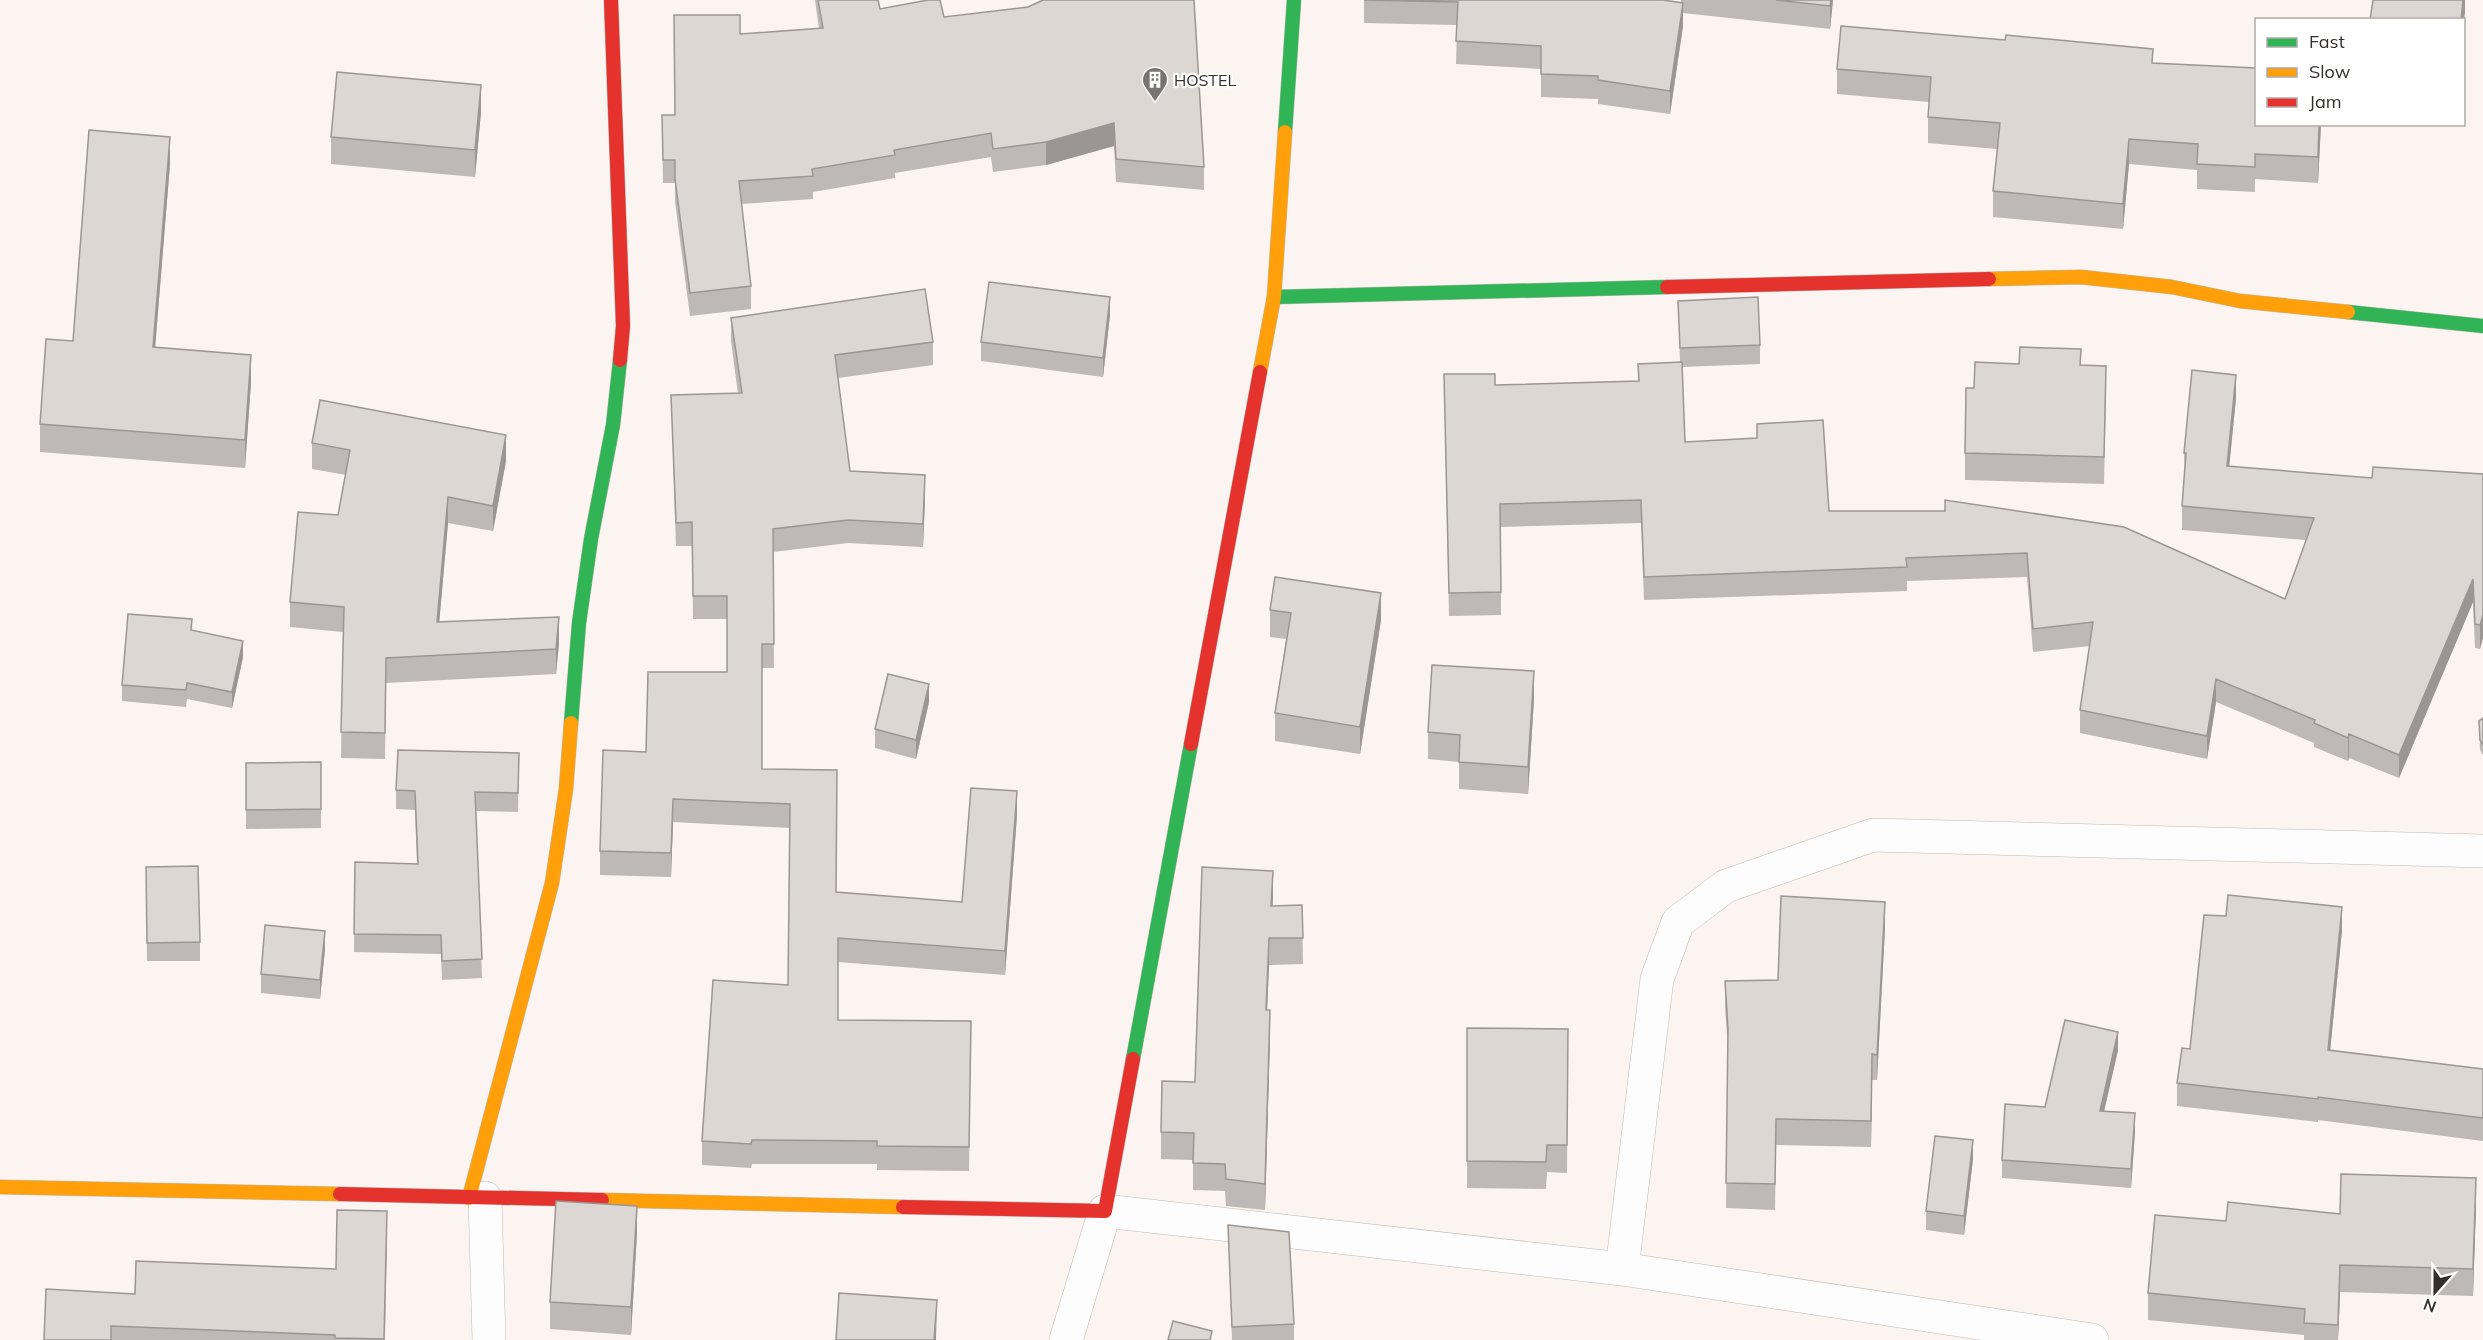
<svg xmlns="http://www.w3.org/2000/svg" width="2483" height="1340" font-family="Mulish,sans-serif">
	<rect width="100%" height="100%" fill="#fbf4f0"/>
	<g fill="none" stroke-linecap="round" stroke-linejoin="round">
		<defs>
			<path id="street" d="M 485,1198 L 489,1340
				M 1622,1269 L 1657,979 L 1678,922 L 1726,886 L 1873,835 L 2483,851
				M 1066,1340 L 1105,1211 L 1622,1269 L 2092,1340"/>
			<path id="fast" d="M 1285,132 L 1294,0
				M 1274,297 L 1667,287
				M 2348,312 L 2483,326
				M 571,723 L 579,623 L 591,539 L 613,425 L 620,360
				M 1133,1059 L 1191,744"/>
			<path id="slow" d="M 1989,279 L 2081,277 L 2172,287 L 2240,301 L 2348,312
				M 1260,372 L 1274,297 L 1285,132
				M 0,1187 L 340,1194
				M 469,1198 L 552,883 L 566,789 L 571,723
				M 602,1200 L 903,1207"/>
			<path id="jam" d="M 611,0 L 623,326 L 620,360
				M 1667,287 L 1989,279
				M 1191,744 L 1260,372
				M 340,1194 L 602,1200
				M 903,1207 L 1105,1211 L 1133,1059"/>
		</defs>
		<!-- street casing -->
		<use href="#street" stroke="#bfbab7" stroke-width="34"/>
		<!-- fast casing -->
		<use href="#fast" stroke="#bfbab7" stroke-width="15"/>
		<!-- slow casing -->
		<use href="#slow" stroke="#bfbab7" stroke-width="15"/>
		<!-- jam casing -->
		<use href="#jam" stroke="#bfbab7" stroke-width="15"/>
		<!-- street -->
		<use href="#street" stroke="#fefdfd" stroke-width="33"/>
		<!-- fast -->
		<use href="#fast" stroke="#30b455" stroke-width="14"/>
		<!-- slow -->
		<use href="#slow" stroke="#ff9f0a" stroke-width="14"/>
		<!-- jam -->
		<use href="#jam" stroke="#e5322d" stroke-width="14"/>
	</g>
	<!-- wall -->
	<path fill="#beb9b6" d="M 815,0 L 878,0 L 880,9 L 944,17 L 1204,167 L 1204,190 L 1116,182 L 1114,146 L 1046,165 L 993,172 L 991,157 L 895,173 L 895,178 L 813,192 L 813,199 L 741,204 L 751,286 L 751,309 L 690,316 L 675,202 L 675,183 L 663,183 L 662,115 L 675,115 L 740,34 L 819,29 Z
		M 1364,0 L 1681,3 L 1681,0 L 1833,0 L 1830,29 L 1683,13 L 1683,26 L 1670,114 L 1598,104 L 1598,99 L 1541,97 L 1541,69 L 1456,64 L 1457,25 L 1364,23 Z
		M 2153,63 L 2321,124 L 2318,183 L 2255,179 L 2255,192 L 2197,189 L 2197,170 L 2129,164 L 2123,229 L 1993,217 L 1993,191 L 1997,149 L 1928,143 L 1928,117 L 1929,102 L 1837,94 L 1837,69 Z
		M 481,112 L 475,177 L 331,164 L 331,137 Z
		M 170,164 L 155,347 L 251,382 L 245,468 L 40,452 L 40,424 L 73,341 Z
		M 1678,301 L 1760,345 L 1760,364 L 1682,367 L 1685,442 L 1757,438 L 1757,424 L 1829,511 L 2285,599 L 2306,540 L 2182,530 L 2182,506 L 2185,476 L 2184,453 L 2236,398 L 2229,466 L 2372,478 L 2483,474 L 2480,649 L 2475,648 L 2473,602 L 2399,778 L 2349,758 L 2348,761 L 2314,747 L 2314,743 L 2216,702 L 2207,759 L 2080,733 L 2080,710 L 2090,646 L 2033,652 L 2027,577 L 1907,581 L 1907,591 L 1644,600 L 1641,523 L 1501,527 L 1501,615 L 1449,616 L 1444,374 L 1495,385 L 1638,381 L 1638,364 L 1680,362 Z
		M 1110,315 L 1103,377 L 981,361 L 981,342 Z
		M 731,318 L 933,342 L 933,365 L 838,378 L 850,471 L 925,498 L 923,547 L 848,543 L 773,552 L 774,668 L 762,668 L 762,769 L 837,770 L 836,892 L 962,902 L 1017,815 L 1005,975 L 838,962 L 838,1020 L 971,1021 L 969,1171 L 877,1170 L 877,1164 L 752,1164 L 751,1168 L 702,1165 L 702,1141 L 788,985 L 790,828 L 673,822 L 671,877 L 600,875 L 600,851 L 646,752 L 727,672 L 727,619 L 693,619 L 692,546 L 676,546 L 671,395 L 738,394 L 731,341 Z
		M 2081,365 L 2106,393 L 2104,484 L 1965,480 L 1965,453 L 1974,388 Z
		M 312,443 L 506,461 L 493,531 L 448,523 L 439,622 L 559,643 L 556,674 L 386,683 L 385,759 L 341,758 L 343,632 L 290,627 L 290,602 L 338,515 L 346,475 L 312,469 Z
		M 1270,610 L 1381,620 L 1360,754 L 1275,741 L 1275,713 L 1286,639 L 1270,637 Z
		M 192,631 L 243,657 L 232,708 L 187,699 L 186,707 L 122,701 L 122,685 Z
		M 1534,699 L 1528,794 L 1459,789 L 1459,762 L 1428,759 L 1428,732 Z
		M 929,702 L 916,759 L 875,748 L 875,729 Z
		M 2483,718 L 2483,755 L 2480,750 L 2479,721 Z
		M 519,753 L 518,812 L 476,811 L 482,978 L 442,980 L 441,954 L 354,952 L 355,862 L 417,864 L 415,810 L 396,809 L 396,790 Z
		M 321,762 L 321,828 L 246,829 L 246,763 Z
		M 146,867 L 200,942 L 200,961 L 147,961 Z
		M 1273,898 L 1273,906 L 1302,905 L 1303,964 L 1269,965 L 1267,1010 L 1270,1037 L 1265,1210 L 1226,1206 L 1225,1191 L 1193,1190 L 1193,1160 L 1161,1159 L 1161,1132 L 1195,1082 Z
		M 1885,928 L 1877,1080 L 1872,1080 L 1871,1147 L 1776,1145 L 1775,1210 L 1726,1208 L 1728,1049 L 1725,1007 L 1725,981 L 1778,980 Z
		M 2342,930 L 2330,1050 L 2483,1069 L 2483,1141 L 2318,1120 L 2318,1122 L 2177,1106 L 2177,1083 L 2190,1049 Z
		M 325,949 L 320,999 L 261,993 L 261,974 Z
		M 1467,1028 L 1568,1029 L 1567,1173 L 1547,1172 L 1546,1189 L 1467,1188 Z
		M 2118,1050 L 2104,1111 L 2135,1132 L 2131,1188 L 2002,1178 L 2002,1160 L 2045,1107 Z
		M 1973,1159 L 1964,1235 L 1926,1230 L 1926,1211 Z
		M 2476,1205 L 2473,1296 L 2340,1292 L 2338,1340 L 2304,1340 L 2304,1335 L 2148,1320 L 2148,1293 L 2226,1221 Z
		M 1228,1225 L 1294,1324 L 1294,1340 L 1232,1340 Z
		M 637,1233 L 631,1335 L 550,1329 L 550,1302 Z
		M 387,1234 L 385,1340 L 44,1340 L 135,1294 L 336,1269 Z"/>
	<!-- shaded-wall -->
	<path fill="#9b9694" d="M 1831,0 L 1833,0 L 1830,29 L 1830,6 Z
		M 2463,0 L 2465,0 L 2465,13 L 2463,26 L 2463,20 L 2461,20 Z
		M 1683,3 L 1683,26 L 1670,114 L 1670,91 Z
		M 481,85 L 481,112 L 475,177 L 475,150 Z
		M 1114,123 L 1114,146 L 1046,165 L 1046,142 Z
		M 2319,124 L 2321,124 L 2318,183 L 2318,157 Z
		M 170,137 L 170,164 L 153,374 L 153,347 Z
		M 2129,139 L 2129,164 L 2123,229 L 2123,204 Z
		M 1110,297 L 1110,315 L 1103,377 L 1103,358 Z
		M 251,355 L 251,382 L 245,468 L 245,440 Z
		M 2236,375 L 2236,398 L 2227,489 L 2227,466 Z
		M 506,435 L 506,461 L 493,531 L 493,506 Z
		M 925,475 L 925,498 L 923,547 L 923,524 Z
		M 448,497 L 448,523 L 437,648 L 437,622 Z
		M 2473,579 L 2473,602 L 2399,778 L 2399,755 Z
		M 1381,593 L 1381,620 L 1360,754 L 1360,727 Z
		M 2483,615 L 2483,638 L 2480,649 L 2480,625 Z
		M 559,617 L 559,643 L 556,674 L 556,649 Z
		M 243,641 L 243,657 L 232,708 L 232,692 Z
		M 1534,671 L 1534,699 L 1528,794 L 1528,767 Z
		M 2216,679 L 2216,702 L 2207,759 L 2207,736 Z
		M 929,684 L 929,702 L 916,759 L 916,740 Z
		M 2349,734 L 2349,758 L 2348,761 L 2348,738 Z
		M 1017,791 L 1017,815 L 1005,975 L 1005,951 Z
		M 673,799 L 673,822 L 671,877 L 671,853 Z
		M 1273,871 L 1273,898 L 1271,932 L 1271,906 Z
		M 1885,902 L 1885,928 L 1877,1080 L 1877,1055 Z
		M 2342,907 L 2342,930 L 2328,1073 L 2328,1050 Z
		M 325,931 L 325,949 L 320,999 L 320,980 Z
		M 1269,938 L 1269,965 L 1266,1036 L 1266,1010 Z
		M 1270,1010 L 1270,1037 L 1265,1210 L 1265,1184 Z
		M 2118,1032 L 2118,1050 L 2100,1129 L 2100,1111 Z
		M 1872,1054 L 1872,1080 L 1871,1147 L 1871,1121 Z
		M 2135,1113 L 2135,1132 L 2131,1188 L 2131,1169 Z
		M 1973,1140 L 1973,1159 L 1964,1235 L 1964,1216 Z
		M 2476,1178 L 2476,1205 L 2473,1296 L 2473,1269 Z
		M 637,1206 L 637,1233 L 631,1335 L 631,1307 Z
		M 387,1211 L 387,1234 L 384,1340 L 384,1339 Z
		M 2340,1265 L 2340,1292 L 2338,1340 L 2338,1325 Z
		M 937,1300 L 936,1340 L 934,1340 Z"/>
	<!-- building -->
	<path fill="#ddd7d4" stroke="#9b9694" stroke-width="1.5" d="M 818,0 L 878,0 L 880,9 L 928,0 L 940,0 L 944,17 L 1028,7 L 1043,0 L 1194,0 L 1204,167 L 1116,159 L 1114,123 L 1046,142 L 993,149 L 991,133 L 894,150 L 895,155 L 812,169 L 813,176 L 739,181 L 751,286 L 690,293 L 675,179 L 675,160 L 663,160 L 662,115 L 675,115 L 674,15 L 740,15 L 740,34 L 823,28 Z
		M 1364,0 L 1663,0 L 1683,3 L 1670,91 L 1598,80 L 1598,76 L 1541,74 L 1541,46 L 1456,41 L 1458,2 Z
		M 1776,0 L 1831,0 L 1830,6 Z
		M 2373,0 L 2463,0 L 2461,20 L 2370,20 Z
		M 1841,26 L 2005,40 L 2006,35 L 2153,49 L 2152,63 L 2256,68 L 2256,124 L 2319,124 L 2318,157 L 2255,154 L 2255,167 L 2197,164 L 2198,144 L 2129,139 L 2123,204 L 1993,191 L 2000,123 L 1928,117 L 1931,77 L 1837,69 Z
		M 337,72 L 481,85 L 475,150 L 331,137 Z
		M 89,130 L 170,137 L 153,347 L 251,355 L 245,440 L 40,424 L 46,339 L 73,341 Z
		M 989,282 L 1110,297 L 1103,358 L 981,342 Z
		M 925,289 L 933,342 L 835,355 L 850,471 L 925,475 L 923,524 L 848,520 L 773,529 L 774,644 L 762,644 L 762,769 L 837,770 L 836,892 L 962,902 L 971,788 L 1017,791 L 1005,951 L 838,938 L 838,1020 L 971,1021 L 969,1147 L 877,1146 L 877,1141 L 752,1140 L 751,1144 L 702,1141 L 713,980 L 788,985 L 790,804 L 673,799 L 671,853 L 600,851 L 603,750 L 646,752 L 648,672 L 727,672 L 727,596 L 693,596 L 692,522 L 676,523 L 671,395 L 742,393 L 731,318 Z
		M 1758,297 L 1760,345 L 1680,348 L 1678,301 Z
		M 2020,347 L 2081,349 L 2080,365 L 2106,366 L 2104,457 L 1965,453 L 1966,388 L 1974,388 L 1975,362 L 2019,364 Z
		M 1682,362 L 1685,442 L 1757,438 L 1757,424 L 1823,420 L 1829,511 L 1945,511 L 1945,500 L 2124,527 L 2285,599 L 2314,518 L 2182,506 L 2186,453 L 2184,453 L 2192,370 L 2236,375 L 2227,466 L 2372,478 L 2373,467 L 2483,474 L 2483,615 L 2480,625 L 2475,624 L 2473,579 L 2399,755 L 2349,734 L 2348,738 L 2314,723 L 2315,720 L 2216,679 L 2207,736 L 2080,710 L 2093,622 L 2033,629 L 2027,553 L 1906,558 L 1907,567 L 1644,577 L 1641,500 L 1500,504 L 1501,592 L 1449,593 L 1444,374 L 1495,374 L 1495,385 L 1639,381 L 1638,364 Z
		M 320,400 L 506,435 L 493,506 L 448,497 L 437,622 L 559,617 L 556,649 L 386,658 L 385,733 L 341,732 L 344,607 L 290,602 L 298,512 L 338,515 L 350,450 L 312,443 Z
		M 1275,577 L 1381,593 L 1360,727 L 1275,713 L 1291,613 L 1270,610 Z
		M 128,614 L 192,619 L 191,630 L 243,641 L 232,692 L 187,683 L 186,690 L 122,685 Z
		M 1432,665 L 1534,671 L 1528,767 L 1459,762 L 1460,735 L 1428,732 Z
		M 888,674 L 929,684 L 916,740 L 875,729 Z
		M 2483,718 L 2483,745 L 2480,740 L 2479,721 Z
		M 398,750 L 519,753 L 518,793 L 475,792 L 482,959 L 442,961 L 441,935 L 354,934 L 355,862 L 418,864 L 415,791 L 396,790 Z
		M 321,762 L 321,809 L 246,810 L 246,763 Z
		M 198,866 L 200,942 L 147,943 L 146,867 Z
		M 1202,867 L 1273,871 L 1271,906 L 1302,905 L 1303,938 L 1269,938 L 1266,1010 L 1270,1010 L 1265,1184 L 1226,1179 L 1225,1164 L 1193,1163 L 1194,1133 L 1161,1132 L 1162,1081 L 1195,1082 Z
		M 2228,895 L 2342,907 L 2328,1050 L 2483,1069 L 2483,1118 L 2318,1097 L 2318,1099 L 2177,1083 L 2182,1048 L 2190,1049 L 2204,915 L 2226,916 Z
		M 1781,896 L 1885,902 L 1877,1055 L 1872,1054 L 1871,1121 L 1776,1119 L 1775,1184 L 1726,1183 L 1728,1029 L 1725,981 L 1778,980 Z
		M 265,925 L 325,931 L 320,980 L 261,974 Z
		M 2065,1020 L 2118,1032 L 2100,1111 L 2135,1113 L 2131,1169 L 2002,1160 L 2005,1104 L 2045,1107 Z
		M 1467,1028 L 1568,1029 L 1567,1145 L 1547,1145 L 1546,1162 L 1467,1161 Z
		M 1935,1136 L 1973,1140 L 1964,1216 L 1926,1211 Z
		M 2341,1174 L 2476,1178 L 2473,1269 L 2340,1265 L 2338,1325 L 2304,1323 L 2305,1309 L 2148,1293 L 2155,1215 L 2226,1221 L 2228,1202 L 2340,1214 Z
		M 556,1201 L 637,1206 L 631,1307 L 550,1302 Z
		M 337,1210 L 387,1211 L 384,1339 L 335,1338 L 335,1335 L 111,1326 L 111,1340 L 44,1340 L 46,1289 L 135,1294 L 136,1261 L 336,1269 Z
		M 1228,1225 L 1289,1232 L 1294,1324 L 1232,1327 Z
		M 839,1293 L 937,1300 L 934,1340 L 836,1340 Z
		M 1173,1321 L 1212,1331 L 1210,1340 L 1168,1340 Z"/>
	<!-- icons -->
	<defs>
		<symbol id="building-pin" viewBox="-11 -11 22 30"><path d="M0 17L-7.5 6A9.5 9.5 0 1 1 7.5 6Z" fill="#7a7471" stroke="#fff"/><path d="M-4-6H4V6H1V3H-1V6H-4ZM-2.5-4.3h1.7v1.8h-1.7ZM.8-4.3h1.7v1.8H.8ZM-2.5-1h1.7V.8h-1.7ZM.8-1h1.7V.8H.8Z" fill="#fff"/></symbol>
	</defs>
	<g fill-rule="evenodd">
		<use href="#building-pin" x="1140" y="65" width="30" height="40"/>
	</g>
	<g text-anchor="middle" stroke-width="4.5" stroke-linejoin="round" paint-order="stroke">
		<!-- poi labels -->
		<g font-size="16" fill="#342f2d" stroke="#fff" text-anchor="start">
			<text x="1174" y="86">HOSTEL</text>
		</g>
	</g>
	<!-- legend -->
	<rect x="2255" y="18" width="210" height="108" fill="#ffffff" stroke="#aeacab" stroke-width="1.5"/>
	<rect x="2267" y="38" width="30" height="9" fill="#30b455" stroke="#aeacab" stroke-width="1.5"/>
	<text x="2309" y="48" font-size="18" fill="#342f2d">Fast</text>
	<rect x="2267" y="68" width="30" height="9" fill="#ff9f0a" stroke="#aeacab" stroke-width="1.5"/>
	<text x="2309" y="78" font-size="18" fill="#342f2d">Slow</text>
	<rect x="2267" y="98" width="30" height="9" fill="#e5322d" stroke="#aeacab" stroke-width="1.5"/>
	<text x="2309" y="108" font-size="18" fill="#342f2d">Jam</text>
	<!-- north arrow -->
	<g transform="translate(2435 1292) rotate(201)" stroke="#ffffff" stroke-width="4.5" paint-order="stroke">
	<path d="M0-4.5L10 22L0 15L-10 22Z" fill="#342f2d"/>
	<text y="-9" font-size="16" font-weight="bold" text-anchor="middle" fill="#342f2d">N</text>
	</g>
</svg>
